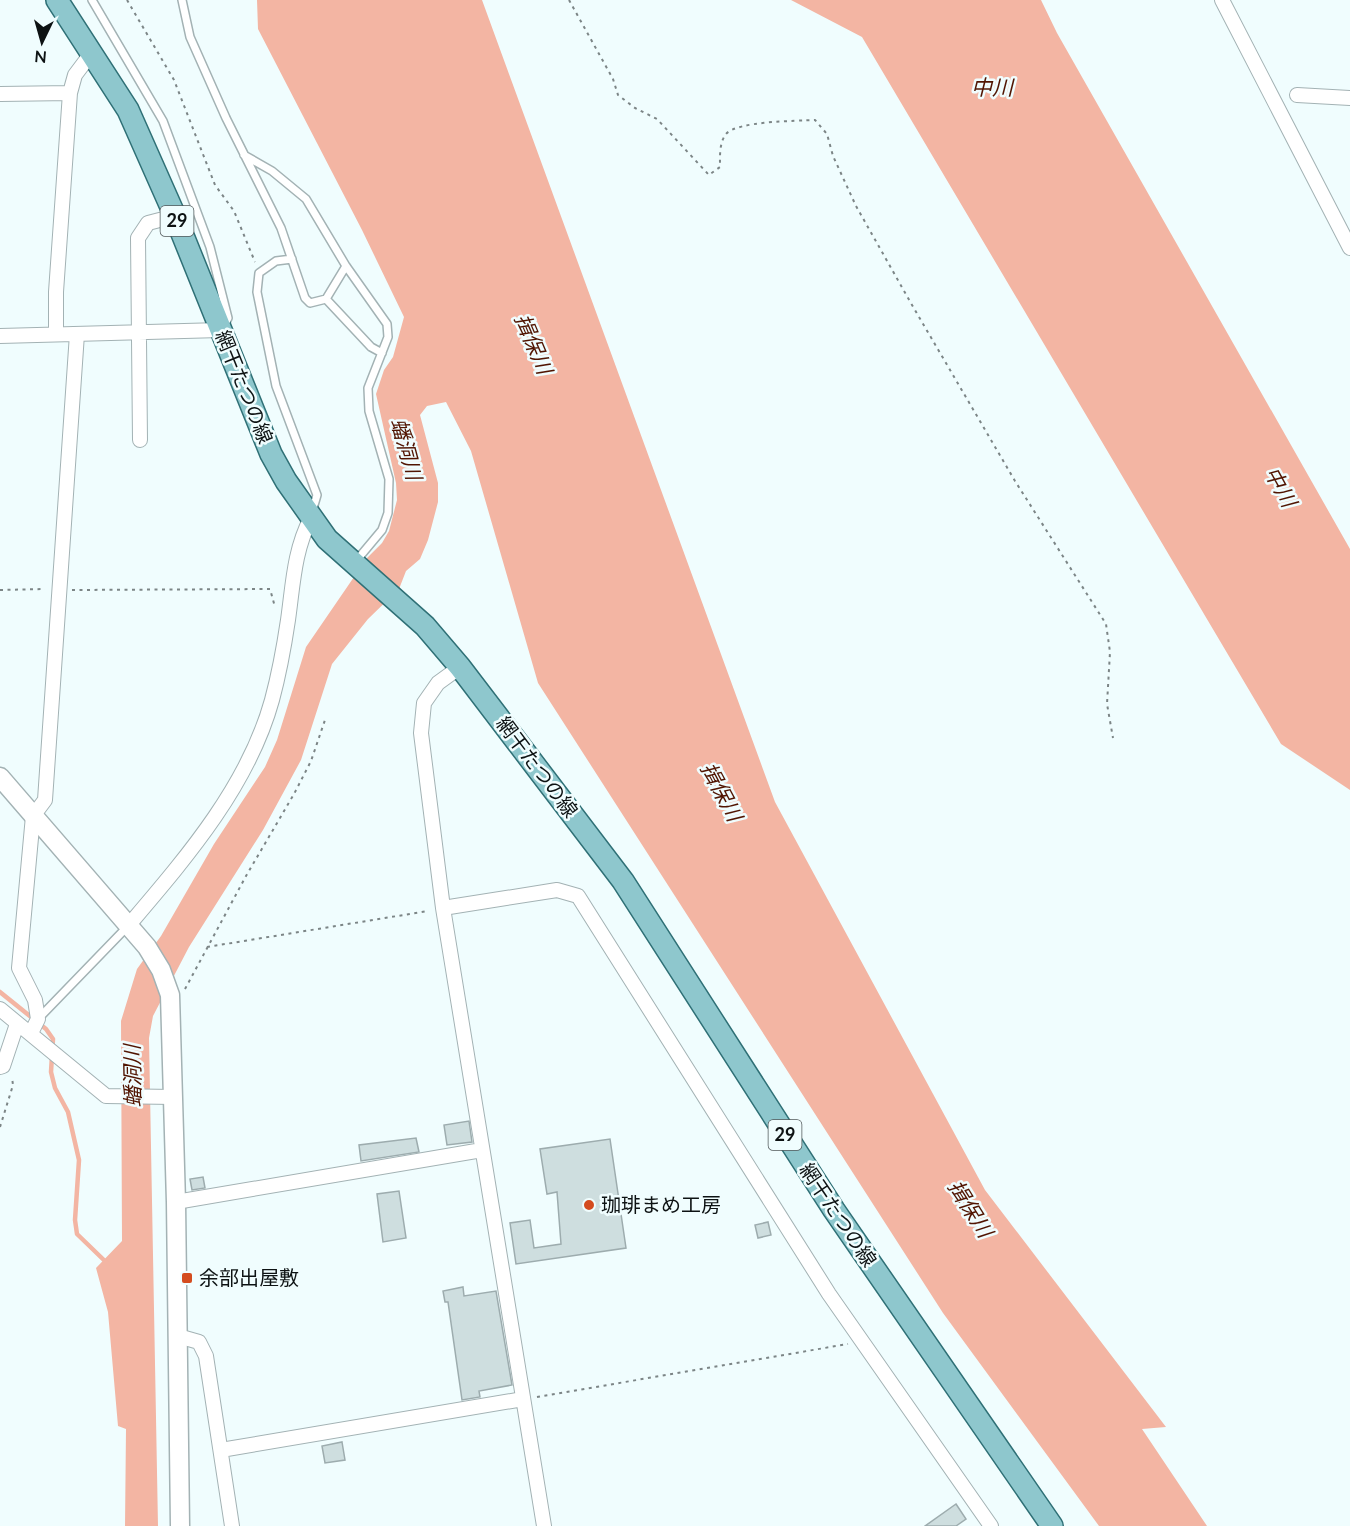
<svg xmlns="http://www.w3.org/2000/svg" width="1350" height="1526" font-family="Lato,'Noto Sans JP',sans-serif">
	<rect width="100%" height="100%" fill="#f0fdfe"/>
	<!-- water -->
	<path fill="#f3b5a3" d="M 257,0 L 482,0 L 775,802 L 985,1190 L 1166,1427 L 1142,1429 L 1207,1526 L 1099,1526 L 943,1313 L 538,683 L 471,451 L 446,402 L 427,406 L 420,415 L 438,483 L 438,502 L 428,540 L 420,559 L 406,571 L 399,589 L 368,619 L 332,664 L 301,760 L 263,830 L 189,947 L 153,1016 L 149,1038 L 158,1526 L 125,1526 L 126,1429 L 118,1426 L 108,1312 L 96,1268 L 122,1241 L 121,1021 L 137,969 L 161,936 L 214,844 L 265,767 L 277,740 L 306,647 L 367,558 L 382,543 L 389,531 L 397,500 L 396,483 L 376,394 L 384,370 L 393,357 L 404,317 L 362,230 L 258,29 Z
		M 791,0 L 1041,0 L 1057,33 L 1350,549 L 1350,790 L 1281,744 L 862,37 Z"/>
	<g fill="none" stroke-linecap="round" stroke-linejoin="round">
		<!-- stream -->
		<path stroke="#f3b5a3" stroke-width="4.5" d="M 0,992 L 46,1029 L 53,1039 L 51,1072 L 55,1088 L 68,1112 L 79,1160 L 75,1220 L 77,1234 L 108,1264"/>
	</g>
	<!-- building -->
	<path fill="#cededf" stroke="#9dacae" stroke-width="1.5" d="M 469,1121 L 472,1142 L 447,1145 L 444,1125 Z
		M 416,1138 L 419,1152 L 361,1161 L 359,1145 Z
		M 610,1139 L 626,1248 L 516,1264 L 510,1223 L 530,1220 L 534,1248 L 561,1244 L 557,1192 L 547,1194 L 540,1149 Z
		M 203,1177 L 205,1188 L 192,1190 L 190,1179 Z
		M 399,1191 L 406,1238 L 383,1242 L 377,1194 Z
		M 768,1222 L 771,1235 L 758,1238 L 755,1225 Z
		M 463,1287 L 464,1296 L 496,1291 L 512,1385 L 479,1391 L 480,1397 L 462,1400 L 448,1302 L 445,1302 L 443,1291 Z
		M 342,1442 L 345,1460 L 325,1463 L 322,1446 Z
		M 956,1504 L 966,1519 L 956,1526 L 925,1526 Z"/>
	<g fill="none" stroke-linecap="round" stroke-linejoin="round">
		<defs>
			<path id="lane" d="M 92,0 L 163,121 L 210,247 L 228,318 L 224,326
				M 182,0 L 190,37 L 226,118 L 281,228 L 305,298 L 310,303 L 326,299 L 371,347 L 382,353
				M 244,155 L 272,171 L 306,199 L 346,266 L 387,324 L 388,337 L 368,388 L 369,411 L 389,479 L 388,513 L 382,530 L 356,561
				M 292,259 L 276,261 L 259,273 L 257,292 L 276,386 L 317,495 L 312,512
				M 326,299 L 346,266
				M 38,1019 L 128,926"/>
			<path id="street" d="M 1222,0 L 1350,248
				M 0,94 L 70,93
				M 1297,95 L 1350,98
				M 56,334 L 56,292 L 70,93 L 75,75 L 90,55
				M 0,336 L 221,330
				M 140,440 L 138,238 L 148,223 L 175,216
				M 460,667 L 438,683 L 424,703 L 421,733 L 443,908 L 544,1526
				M 443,908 L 557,890 L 578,896 L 829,1294 L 991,1526
				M 128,926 C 185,859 248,787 272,700 C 279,674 284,647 288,620 C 293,585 294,550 311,518
				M 0,1009 L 106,1096 L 174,1097
				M 31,1033 L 38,1019 L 35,1000 L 19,968 L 33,816 L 45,800 L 77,334
				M 0,1067 L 3,1066 L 17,1024
				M 176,1202 L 482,1150
				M 178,1336 L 199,1342 L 206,1356 L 232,1526
				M 221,1450 L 523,1399"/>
			<path id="secondary" d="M 0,777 L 147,947 L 161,970 L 170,995 L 176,1202 L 180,1526"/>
			<path id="primary" d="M 57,0 L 128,110 L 175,216 L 271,454 L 286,481 L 327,539 L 425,626 L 460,667 L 623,881 L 834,1210 L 1052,1526"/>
		</defs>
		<!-- lane casing -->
		<use href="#lane" stroke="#a3b2b4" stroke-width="10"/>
		<!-- street casing -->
		<use href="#street" stroke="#a3b2b4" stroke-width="16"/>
		<!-- secondary casing -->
		<use href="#secondary" stroke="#a3b2b4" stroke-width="21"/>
		<!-- primary casing -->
		<use href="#primary" stroke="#2f7076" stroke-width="24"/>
		<!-- path -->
		<path stroke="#7c8586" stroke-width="2" stroke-dasharray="3 4.5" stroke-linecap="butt" d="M 127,0 L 174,80 L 215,185 L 234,211 L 255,262
			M 569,0 L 613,79 L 618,95 L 635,108 L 657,119 L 709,175 L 720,167 C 720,157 719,143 726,134 C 737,121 796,121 815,120 L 827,134 L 833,156 L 856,206 L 912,305 L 1015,481 L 1106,624 L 1110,652 L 1107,704 L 1113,738
			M 0,590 L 45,589
			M 72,590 L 270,589 L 275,607
			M 207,947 L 428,911
			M 185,989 L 246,876 L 294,794 L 311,761 L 326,717
			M 0,1127 L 13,1085 L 12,1078
			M 537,1397 L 848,1344"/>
		<!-- lane -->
		<use href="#lane" stroke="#fff" stroke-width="7"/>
		<!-- street -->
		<use href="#street" stroke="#fff" stroke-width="14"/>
		<!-- secondary -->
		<use href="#secondary" stroke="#fff" stroke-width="18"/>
		<!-- primary -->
		<use href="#primary" stroke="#8ec7cd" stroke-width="21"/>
	</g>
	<!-- markers -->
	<g fill="#d44c1f" stroke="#f0fdfe" stroke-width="2">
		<circle cx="589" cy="1205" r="6"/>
		<rect x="181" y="1272" width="12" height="12" rx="3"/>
	</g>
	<g text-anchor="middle" stroke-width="5" stroke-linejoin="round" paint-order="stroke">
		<!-- shield labels -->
		<g fill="#f0fdfe" stroke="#51585a" stroke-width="1.5">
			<rect x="160.5" y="206" width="33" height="30" rx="4.5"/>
			<rect x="768.5" y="1120" width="33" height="30" rx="4.5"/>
		</g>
		<g font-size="18" font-weight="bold" fill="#0d1213">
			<text x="177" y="227">29</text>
			<text x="785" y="1141">29</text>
		</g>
		<!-- street labels -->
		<g font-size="20" fill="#0d1213" stroke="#f0fdfe">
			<text transform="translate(244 387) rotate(68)" y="7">網干たつの線</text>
			<text transform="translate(537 767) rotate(53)" y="7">網干たつの線</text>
			<text transform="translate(838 1215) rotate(56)" y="7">網干たつの線</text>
		</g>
		<!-- poi labels -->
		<g font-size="20" fill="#0d1213" stroke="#f0fdfe" text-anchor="start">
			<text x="601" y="1212">珈琲まめ工房</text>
			<text x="199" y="1285">余部出屋敷</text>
		</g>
		<!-- water labels -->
		<g font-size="21" font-style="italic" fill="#511401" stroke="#f0fdfe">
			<text x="992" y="95">中川</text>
			<text transform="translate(533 344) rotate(67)" y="7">揖保川</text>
			<text transform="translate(406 449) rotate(75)" y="7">蟠洞川</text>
			<text transform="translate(1280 487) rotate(61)" y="7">中川</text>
			<text transform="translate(721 792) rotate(62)" y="7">揖保川</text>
			<text transform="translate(133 1076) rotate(-91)" y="7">蟠洞川</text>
			<text transform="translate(970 1209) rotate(58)" y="7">揖保川</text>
		</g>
	</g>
	<!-- north arrow -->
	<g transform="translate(42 42) rotate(185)" stroke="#f0fdfe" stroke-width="4.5" paint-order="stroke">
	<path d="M0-4.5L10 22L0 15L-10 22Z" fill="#0d1213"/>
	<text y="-9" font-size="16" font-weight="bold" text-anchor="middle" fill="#0d1213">N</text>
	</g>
</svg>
